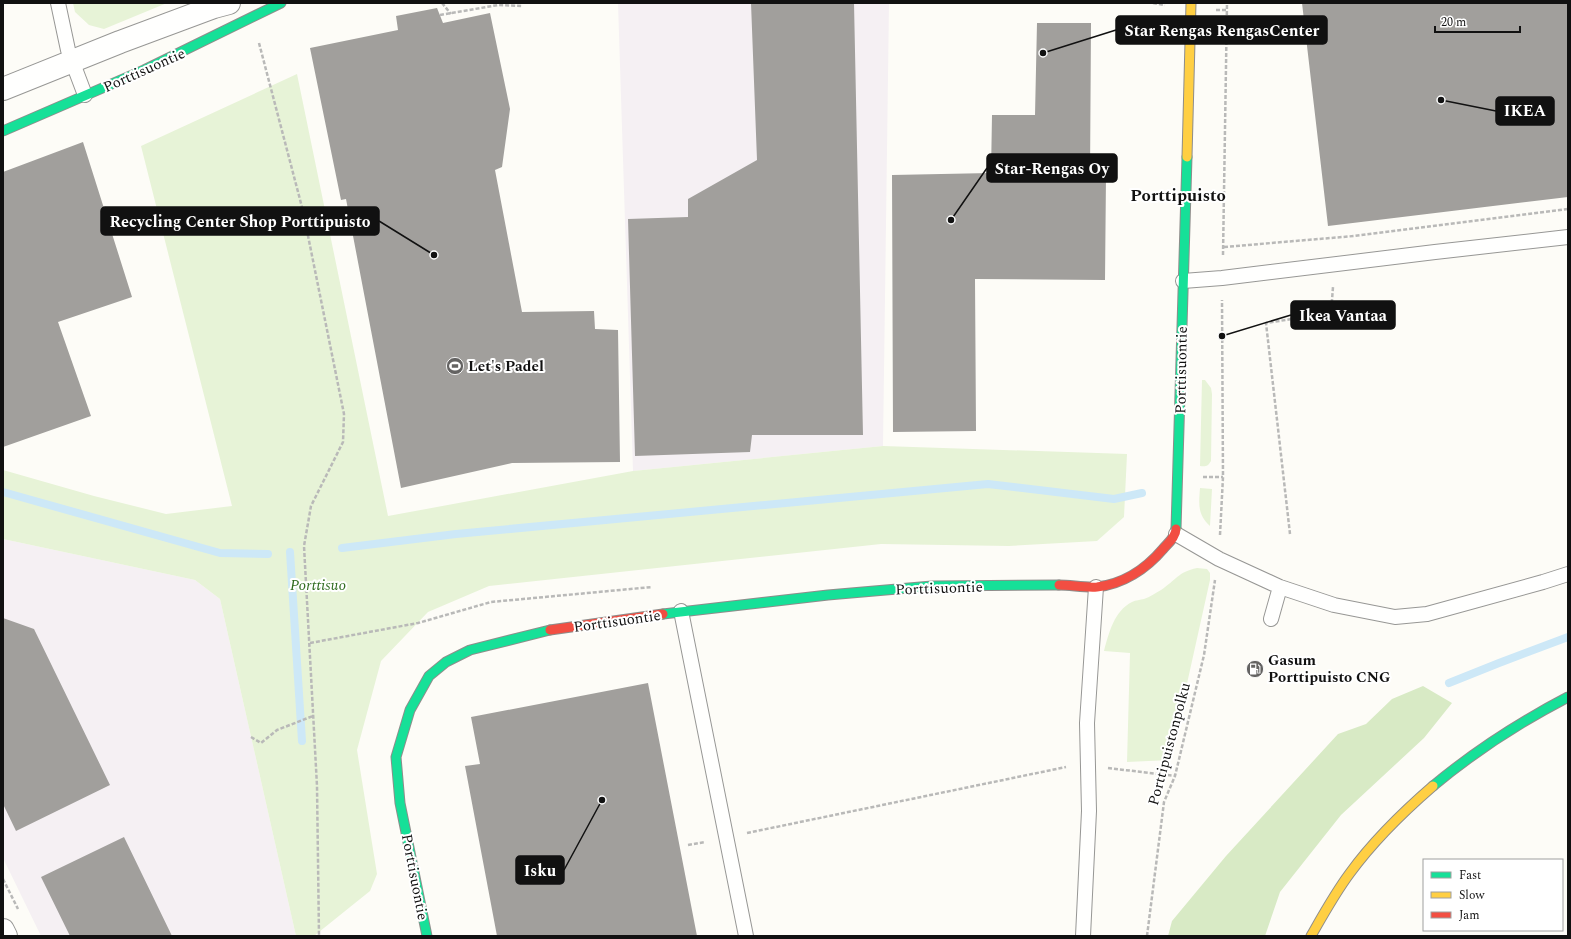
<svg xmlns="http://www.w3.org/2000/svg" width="1571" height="939" font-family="Spectral,serif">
	<rect width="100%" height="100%" fill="#fdfcf7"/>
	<!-- industrial -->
	<path fill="#f5f0f3" d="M 618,3 L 889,3 L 883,446 L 633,471 Z
		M 3,539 L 195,580 L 220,599 L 296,936 L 41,936 L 3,858 Z"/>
	<!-- green -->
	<path fill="#e7f3d7" d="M 73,3 L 167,3 L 104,29 L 89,25 L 75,12 Z
		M 297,74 L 388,516 L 633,471 L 883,446 L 1127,454 L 1124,517 L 1097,541 L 1009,546 L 881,544 L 489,586 L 428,612 L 381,661 L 357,750 L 377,874 L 370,891 L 314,936 L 296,936 L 220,599 L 195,580 L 3,539 L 3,470 L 94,496 L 166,514 L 232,506 L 141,146 Z
		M 1202,380 L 1205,380 L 1211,388 L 1212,394 L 1211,461 C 1208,466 1206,467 1200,466 Z
		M 1200,488 L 1212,489 L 1210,526 C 1197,514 1199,504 1200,488 Z
		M 1197,568 L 1207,569 L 1210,573 L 1210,580 L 1170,760 L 1127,762 L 1130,653 L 1104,651 C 1109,633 1114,611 1132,602 C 1136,600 1140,600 1144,599 C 1150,597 1155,593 1161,590 C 1176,580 1178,572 1197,568 Z"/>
	<!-- forest -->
	<path fill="#d8eac5" d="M 1423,686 L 1452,703 L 1424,738 L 1341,815 L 1280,892 L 1265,936 L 1168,936 L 1172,921 L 1226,856 L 1338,734 L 1366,724 L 1392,699 Z"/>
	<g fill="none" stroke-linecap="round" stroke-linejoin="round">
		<!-- stream -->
		<path stroke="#cde8f7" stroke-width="8" d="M 3,492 L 220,553 L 268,554
			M 342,548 L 456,534 L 988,484 L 1114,499 L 1142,493
			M 290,552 L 302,741
			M 1449,683 L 1499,663 L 1568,637"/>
	</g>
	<!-- building -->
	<path fill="#a19f9c" d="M 751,3 L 854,3 L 863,435 L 752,435 L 750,452 L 635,456 L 628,219 L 688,217 L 688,199 L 757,160 Z
		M 1302,3 L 1568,3 L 1568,197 L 1328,226 Z
		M 437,8 L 443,23 L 490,13 L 510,109 L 502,167 L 495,170 L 522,312 L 594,311 L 595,329 L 618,330 L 620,462 L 512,463 L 401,488 L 346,199 L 341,200 L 310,48 L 398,30 L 396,16 Z
		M 1037,23 L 1091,23 L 1090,176 L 1106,176 L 1105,280 L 975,279 L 976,431 L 893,432 L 892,175 L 991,173 L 992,115 L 1035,115 Z
		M 83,142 L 132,297 L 58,322 L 91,416 L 3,447 L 3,172 Z
		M 3,618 L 34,629 L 110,785 L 16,831 L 3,804 Z
		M 648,683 L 697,936 L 497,936 L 465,766 L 480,764 L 471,717 Z
		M 124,837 L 172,936 L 70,936 L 41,877 Z"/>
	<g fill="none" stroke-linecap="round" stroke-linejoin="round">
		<defs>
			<path id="lane" d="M 58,3 L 68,50 L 85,95
				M 1183,281 L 1222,278 L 1435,252 L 1568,237
				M 1176,534 L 1219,559 L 1280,587 L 1334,605 L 1395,617 L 1427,614 L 1543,582 L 1568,574
				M 681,611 L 746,936
				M 1271,619 L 1280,587
				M 1083,936 L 1089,811 L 1087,723 L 1096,587"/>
			<path id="street" d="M 3,89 L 120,42 L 214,7 L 229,3
				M 3,930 L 6,936"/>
			<path id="fast" d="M 3,131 L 144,70 L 281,3
				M 1176,529 L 1187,157
				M 663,614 L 828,595 L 932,586 L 1059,585
				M 1433,786 C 1475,751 1520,722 1568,697
				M 427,936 L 400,803 L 396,757 L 410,710 L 429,676 L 446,662 L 470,650 L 550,630"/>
			<path id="slow" d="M 1187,157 L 1191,3
				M 1311,936 C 1323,915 1335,893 1350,873 C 1374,840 1403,812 1433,786"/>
			<path id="jam" d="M 1059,585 C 1071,585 1085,588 1097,587 C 1123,584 1146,569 1163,549 C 1168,543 1176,537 1176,529
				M 550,630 L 663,614"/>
		</defs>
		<!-- lane casing -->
		<use href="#lane" stroke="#979795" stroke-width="16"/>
		<!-- street casing -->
		<use href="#street" stroke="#979795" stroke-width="24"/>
		<!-- fast casing -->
		<use href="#fast" stroke="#8e8d8b" stroke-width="11"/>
		<!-- slow casing -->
		<use href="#slow" stroke="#8e8d8b" stroke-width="11"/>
		<!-- jam casing -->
		<use href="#jam" stroke="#8e8d8b" stroke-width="11"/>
		<!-- path -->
		<path stroke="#b9b9b8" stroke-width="2.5" stroke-dasharray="4 2" stroke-linecap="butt" d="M 442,3 L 451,14
			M 1153,3 L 1165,5
			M 1216,10 L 1227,10
			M 440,15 L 498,5 L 523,6
			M 259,43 L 303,211 L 344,414 L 343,442 L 311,506 L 304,546 L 317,786 L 319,936
			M 1224,247 L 1354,236 L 1568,209
			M 1223,255 L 1227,3
			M 1203,477 L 1223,477
			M 1290,534 L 1266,323 L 1331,313 L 1333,287
			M 1220,535 L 1223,477 L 1222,300
			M 310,643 L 418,623 L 491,602 L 652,587
			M 251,737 L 261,743 L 277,730 L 313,716
			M 1108,768 L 1175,776
			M 747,833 L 1066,767
			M 688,845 L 705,842
			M 3,879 L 18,909
			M 1147,936 L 1164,802 L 1175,776 L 1204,655 L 1215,580"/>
		<!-- lane -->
		<use href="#lane" stroke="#fffffe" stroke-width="14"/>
		<!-- street -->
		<use href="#street" stroke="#fffffe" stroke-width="22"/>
		<!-- fast -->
		<use href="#fast" stroke="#16e098" stroke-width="9"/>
		<!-- slow -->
		<use href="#slow" stroke="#ffcf43" stroke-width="9"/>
		<!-- jam -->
		<use href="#jam" stroke="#f24e42" stroke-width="9"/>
	</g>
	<!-- icons -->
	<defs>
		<symbol id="stadium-disc" viewBox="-11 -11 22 22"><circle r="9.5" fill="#646362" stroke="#fff"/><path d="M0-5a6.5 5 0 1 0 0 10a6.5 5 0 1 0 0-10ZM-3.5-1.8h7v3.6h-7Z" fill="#fff"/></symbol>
		<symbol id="fuel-disc" viewBox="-11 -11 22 22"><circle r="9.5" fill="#646362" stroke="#fff"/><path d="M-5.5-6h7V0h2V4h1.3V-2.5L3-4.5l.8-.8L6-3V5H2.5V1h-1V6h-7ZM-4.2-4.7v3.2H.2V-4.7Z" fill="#fff"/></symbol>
	</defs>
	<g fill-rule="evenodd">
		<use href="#stadium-disc" x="445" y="356" width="20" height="20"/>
		<use href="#fuel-disc" x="1245" y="659" width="20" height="20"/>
	</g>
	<g text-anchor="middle" stroke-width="4" stroke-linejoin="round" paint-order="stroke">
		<!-- street labels -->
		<g font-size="15" fill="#111" stroke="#fff">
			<text transform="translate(144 70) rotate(-24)" y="5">Porttisuontie</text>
			<text transform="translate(1181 370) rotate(-89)" y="5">Porttisuontie</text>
			<text transform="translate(939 588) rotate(-2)" y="5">Porttisuontie</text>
			<text transform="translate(617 621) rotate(-8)" y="5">Porttisuontie</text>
			<text transform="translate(1169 744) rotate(-75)" y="5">Porttipuistonpolku</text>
			<text transform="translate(415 877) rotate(79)" y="5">Porttisuontie</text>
		</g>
		<!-- poi labels -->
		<g font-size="15" font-weight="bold" fill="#111" stroke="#fff" text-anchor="start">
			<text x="468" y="371">Let's Padel</text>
			<text x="1268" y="665">Gasum<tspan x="1268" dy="17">Porttipuisto CNG</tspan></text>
		</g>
		<!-- park labels -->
		<g font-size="15" font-style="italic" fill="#2f6b1f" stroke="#fff">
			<text x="318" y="590">Porttisuo</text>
		</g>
		<!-- quarter labels -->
		<g font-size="17" font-weight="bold" fill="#111" stroke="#fff">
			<text x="1178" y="201">Porttipuisto</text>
		</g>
	</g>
	<!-- callouts -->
	<path fill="none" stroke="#111" stroke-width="1.5" d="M1043 53L1116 30M1441 100L1496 111M951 220L987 168M434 255L379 221M1222 336L1291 315M602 800L564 870"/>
	<g fill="#111" stroke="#fff" stroke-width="1.5">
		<circle cx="1043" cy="53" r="4"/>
		<circle cx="1441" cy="100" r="4"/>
		<circle cx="951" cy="220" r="4"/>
		<circle cx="434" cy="255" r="4"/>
		<circle cx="1222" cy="336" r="4"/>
		<circle cx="602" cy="800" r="4"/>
	</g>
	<g fill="#111" stroke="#111" stroke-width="1.5">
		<rect x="1116" y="16" width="211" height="28" rx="4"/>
		<rect x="1496" y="97" width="58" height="28" rx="4"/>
		<rect x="987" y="154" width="130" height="28" rx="4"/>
		<rect x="101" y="207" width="278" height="28" rx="4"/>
		<rect x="1291" y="301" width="104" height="28" rx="4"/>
		<rect x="516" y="856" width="48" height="28" rx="4"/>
	</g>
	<g font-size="16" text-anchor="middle" font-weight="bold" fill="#fff">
		<text x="1222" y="36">Star Rengas RengasCenter</text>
		<text x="1525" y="116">IKEA</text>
		<text x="1052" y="174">Star-Rengas Oy</text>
		<text x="240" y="227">Recycling Center Shop Porttipuisto</text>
		<text x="1343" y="321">Ikea Vantaa</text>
		<text x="540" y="876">Isku</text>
	</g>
	<!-- border -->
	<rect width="1571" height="939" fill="none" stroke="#111111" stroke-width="8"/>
	<!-- legend -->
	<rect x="1423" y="859" width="140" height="72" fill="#ffffff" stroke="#a0a0a0"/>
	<rect x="1431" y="872" width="20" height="6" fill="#16e098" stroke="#a0a0a0"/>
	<text x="1459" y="879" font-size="12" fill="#111111">Fast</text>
	<rect x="1431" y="892" width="20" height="6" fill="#ffcf43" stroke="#a0a0a0"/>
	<text x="1459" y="899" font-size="12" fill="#111111">Slow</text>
	<rect x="1431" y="912" width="20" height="6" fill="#f24e42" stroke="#a0a0a0"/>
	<text x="1459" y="919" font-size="12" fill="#111111">Jam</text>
	<!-- scale -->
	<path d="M1435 26v6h85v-6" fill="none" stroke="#111111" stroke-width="2"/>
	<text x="1441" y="26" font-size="12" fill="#111111" stroke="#ffffff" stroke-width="3" paint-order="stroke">20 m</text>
</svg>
